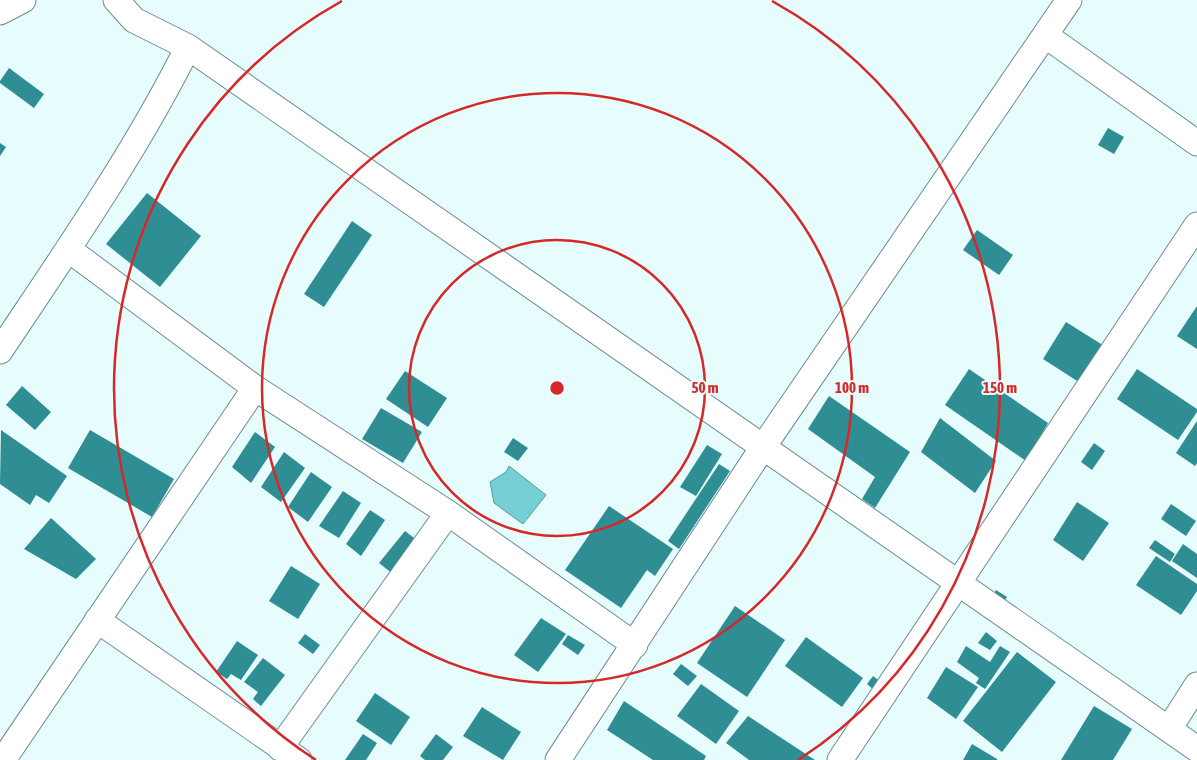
<svg xmlns="http://www.w3.org/2000/svg" width="1197" height="760" font-family="'Asap Condensed',sans-serif">
	<rect width="100%" height="100%" fill="#e7fcfd"/>
	<!-- water -->
	<path fill="#75cfd5" stroke="#589b9f" d="M 509,466 L 546,495 L 523,524 L 494,503 L 490,482 L 506,472 Z"/>
	<!-- building -->
	<path fill="#2e8e94" d="M 9,68 L 44,94 L 34,108 L 0,83 L 0,81 Z
		M 1108,128 L 1124,137 L 1114,154 L 1098,145 Z
		M 0,143 L 6,147 L 0,156 Z
		M 147,193 L 201,236 L 160,287 L 106,244 Z
		M 352,221 L 372,235 L 324,307 L 304,294 Z
		M 977,230 L 1013,255 L 999,275 L 963,250 Z
		M 1197,306 L 1197,349 L 1177,336 Z
		M 1066,322 L 1109,349 L 1085,386 L 1043,359 Z
		M 969,369 L 1048,423 L 1026,461 L 945,405 Z
		M 1137,369 L 1197,409 L 1197,412 L 1178,440 L 1117,399 Z
		M 405,371 L 447,398 L 428,427 L 386,399 Z
		M 22,386 L 51,412 L 35,430 L 6,405 Z
		M 829,396 L 910,452 L 875,508 L 862,499 L 875,477 L 808,429 Z
		M 381,408 L 422,432 L 403,463 L 362,439 Z
		M 940,418 L 996,461 L 975,493 L 921,452 Z
		M 1197,421 L 1197,463 L 1195,466 L 1176,453 Z
		M 1,430 L 67,476 L 49,503 L 36,495 L 30,505 L 0,484 Z
		M 90,430 L 174,479 L 152,517 L 68,468 Z
		M 255,432 L 275,447 L 251,483 L 232,467 Z
		M 513,438 L 528,448 L 518,461 L 504,452 Z
		M 1094,443 L 1105,451 L 1092,470 L 1081,462 Z
		M 707,445 L 722,454 L 696,496 L 680,487 Z
		M 284,452 L 305,468 L 281,502 L 261,487 Z
		M 719,464 L 730,471 L 679,549 L 668,541 Z
		M 311,472 L 332,487 L 308,522 L 288,507 Z
		M 343,491 L 361,503 L 339,538 L 319,526 Z
		M 1077,502 L 1109,523 L 1083,561 L 1053,540 Z
		M 1171,504 L 1196,521 L 1186,536 L 1161,519 Z
		M 609,506 L 673,549 L 655,576 L 647,570 L 621,608 L 565,570 Z
		M 370,510 L 385,520 L 361,556 L 346,544 Z
		M 51,518 L 96,559 L 76,579 L 24,549 Z
		M 405,531 L 418,541 L 393,574 L 379,563 Z
		M 1155,540 L 1175,554 L 1170,562 L 1149,548 Z
		M 1183,544 L 1197,554 L 1197,578 L 1172,561 Z
		M 1156,556 L 1197,584 L 1197,591 L 1181,615 L 1136,585 Z
		M 291,566 L 320,584 L 298,619 L 269,601 Z
		M 996,590 L 1007,597 L 1003,604 L 992,597 Z
		M 735,606 L 785,640 L 747,697 L 697,663 Z
		M 541,618 L 566,634 L 538,672 L 514,655 Z
		M 986,632 L 997,641 L 990,650 L 978,643 Z
		M 305,634 L 320,645 L 313,654 L 298,643 Z
		M 568,635 L 585,645 L 578,655 L 562,644 Z
		M 806,637 L 863,678 L 842,707 L 785,666 Z
		M 237,641 L 258,655 L 241,680 L 231,674 L 227,679 L 216,672 Z
		M 966,646 L 990,662 L 1000,646 L 1010,652 L 985,689 L 976,683 L 979,678 L 957,662 Z
		M 1017,652 L 1056,682 L 1002,752 L 963,721 Z
		M 263,658 L 285,675 L 261,706 L 253,699 L 258,692 L 244,682 Z
		M 681,664 L 697,676 L 688,686 L 673,674 Z
		M 946,667 L 978,687 L 956,719 L 927,698 Z
		M 873,676 L 881,682 L 874,690 L 867,684 Z
		M 701,684 L 739,711 L 716,744 L 677,716 Z
		M 375,693 L 410,717 L 391,745 L 356,721 Z
		M 624,701 L 706,756 L 704,760 L 653,760 L 607,730 Z
		M 1094,706 L 1132,729 L 1113,760 L 1061,760 Z
		M 482,707 L 521,732 L 503,760 L 463,736 Z
		M 748,716 L 815,760 L 749,760 L 726,743 Z
		M 363,734 L 377,743 L 366,760 L 345,760 Z
		M 436,734 L 453,747 L 443,760 L 425,760 L 420,756 Z
		M 972,744 L 997,759 L 997,760 L 963,760 Z"/>
	<g fill="none" stroke-linecap="round" stroke-linejoin="round">
		<defs>
			<path id="minor" d="M 116,0 L 134,20 L 188,47 L 1197,749
				M 0,12 L 23,0
				M 1045,35 L 1197,143
				M 68,249 L 255,388 L 448,513 L 635,645
				M 0,351 C 66,252 135,153 188,47
				M 97,620 L 299,760
				M 1169,729 L 1197,685
				M 280,748 L 448,513
				M 3,760 L 255,388
				M 558,760 L 763,447 L 1069,0
				M 840,760 L 1197,225"/>
		</defs>
		<!-- minor casing -->
		<use href="#minor" stroke="#6d8d8f" stroke-width="27"/>
		<!-- minor -->
		<use href="#minor" stroke="#fff" stroke-width="25"/>
	</g>
	<!-- distance rings -->
	<g fill="none" stroke="#d62828" stroke-width="2.5">
		<circle cx="557" cy="388" r="148"/>
		<circle cx="557" cy="388" r="295"/>
		<path d="M316 760A443 443 0 0 1 342 1M772 1A443 443 0 0 1 798 760"/>
	</g>
	<circle cx="557" cy="388" r="8" fill="#d62828" stroke="#e7fcfd" stroke-width="2.5"/>
	<g font-size="15" text-anchor="middle" font-weight="bold" fill="#d62828" stroke="#e7fcfd" stroke-width="4" stroke-linejoin="round" paint-order="stroke">
		<text x="705" y="393">50 m</text>
		<text x="852" y="393">100 m</text>
		<text x="1000" y="393">150 m</text>
	</g>
</svg>
